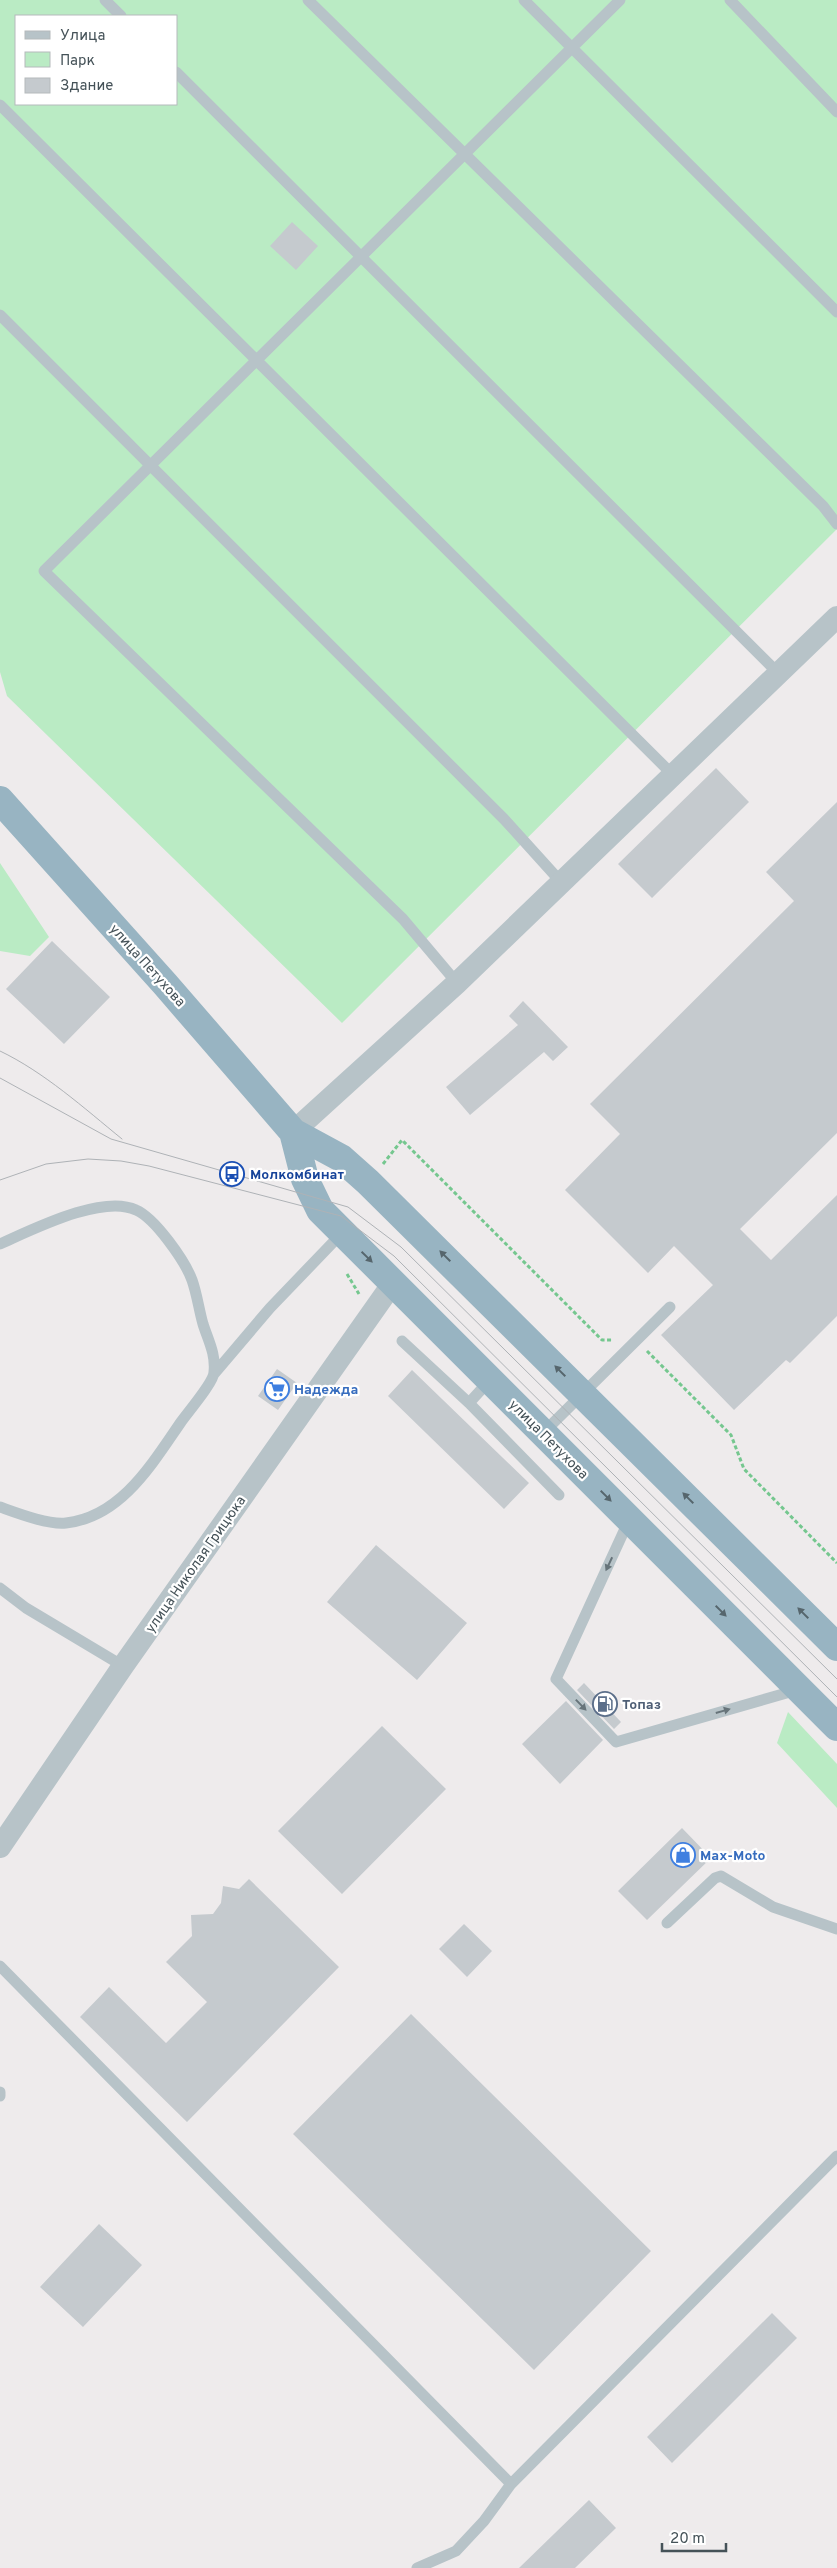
<svg xmlns="http://www.w3.org/2000/svg" width="837" height="2568" font-family="Overpass,sans-serif">
	<rect width="100%" height="100%" fill="#eeebec"/>
	<!-- green -->
	<path fill="#baebc4" fill-rule="evenodd" d="M 0,0 L 837,0 L 837,529 L 342,1023 L 7,696 L 0,672 ZM 16,16 L 176,16 L 176,104 L 16,104 Z
		M 0,863 L 49,937 L 30,956 L 0,951 Z
		M 788,1712 L 837,1764 L 837,1808 L 777,1743 Z"/>
	<!-- building -->
	<path fill="#c5cace" d="M 292,222 L 318,246 L 296,270 L 270,246 Z
		M 716,768 L 749,802 L 652,898 L 618,864 Z
		M 837,802 L 837,1133 L 740,1229 L 771,1260 L 837,1195 L 837,1316 L 790,1363 L 786,1360 L 734,1410 L 661,1335 L 713,1285 L 674,1246 L 648,1273 L 565,1190 L 620,1134 L 590,1104 L 794,901 L 766,872 Z
		M 52,941 L 110,997 L 64,1044 L 6,989 Z
		M 523,1001 L 568,1047 L 553,1061 L 544,1052 L 470,1115 L 446,1087 L 518,1025 L 509,1016 Z
		M 277,1369 L 297,1383 L 278,1410 L 258,1396 Z
		M 412,1370 L 529,1483 L 504,1509 L 388,1396 Z
		M 376,1545 L 467,1623 L 417,1680 L 327,1602 Z
		M 584,1683 L 621,1722 L 614,1729 L 577,1690 Z
		M 566,1701 L 603,1740 L 560,1784 L 522,1744 Z
		M 382,1726 L 446,1789 L 342,1894 L 278,1831 Z
		M 682,1828 L 711,1858 L 647,1920 L 618,1891 Z
		M 249,1879 L 339,1967 L 187,2122 L 80,2017 L 109,1987 L 166,2043 L 207,2002 L 166,1962 L 192,1936 L 191,1915 L 213,1914 L 221,1903 L 223,1886 L 239,1889 Z
		M 464,1924 L 492,1951 L 467,1977 L 439,1949 Z
		M 411,2014 L 651,2251 L 534,2370 L 293,2134 Z
		M 99,2224 L 142,2265 L 83,2327 L 40,2287 Z
		M 772,2313 L 797,2338 L 672,2463 L 647,2437 Z
		M 589,2500 L 616,2528 L 575,2568 L 519,2568 Z"/>
	<g fill="none" stroke-linecap="round" stroke-linejoin="round">
		<!-- path -->
		<path stroke="#75c78f" stroke-width="3" stroke-dasharray="4 2.5" stroke-linecap="butt" d="M 383,1164 L 402,1140 L 602,1340 L 613,1340
			M 347,1274 L 359,1294
			M 647,1351 L 731,1435 L 744,1469 L 837,1563"/>
		<!-- service -->
		<path stroke="#b7c3c8" stroke-width="11" d="M 105,0 L 121,16
			M 308,0 L 823,506 L 837,524
			M 524,0 L 837,312
			M 730,0 L 837,112
			M 176,72 L 778,673
			M 0,105 L 672,774
			M 0,315 L 504,819 L 561,882
			M 457,983 L 403,919 L 44,571 L 620,0
			M 0,1244 C 32,1230 102,1194 136,1210 C 155,1218 185,1261 192,1280 C 197,1294 199,1310 203,1324 C 208,1340 216,1354 214,1372 C 214,1382 188,1412 181,1422 C 152,1464 121,1517 66,1523 C 48,1525 17,1513 0,1507
			M 402,1341 L 469,1403 L 559,1495
			M 214,1374 L 270,1308 L 342,1233
			M 469,1403 L 490,1380
			M 543,1433 L 670,1307
			M 629,1520 L 556,1679 L 616,1742 L 797,1690
			M 0,1588 L 26,1608 L 123,1666
			M 667,1923 L 715,1878 L 721,1876 L 773,1907 L 837,1929
			M 0,1966 L 511,2484
			M 0,2092 L 0,2096
			M 417,2568 L 456,2551 L 484,2521 L 511,2484 L 837,2156"/>
		<!-- minor -->
		<path stroke="#b7c3c8" stroke-width="22" d="M 293,1132 L 457,983 L 837,617
			M 0,1847 L 123,1666 L 393,1283"/>
		<!-- trunk -->
		<path stroke="#98b4c2" stroke-width="28" d="M 0,800 L 165,984 L 293,1132 L 341,1158 L 368,1182 L 837,1647
			M 293,1132 L 305,1179 L 320,1210 L 837,1727"/>
		<!-- tram -->
		<path stroke="#aeb2b6" stroke-width="1" d="M 0,1051 C 44,1072 84,1108 122,1139
			M 0,1078 L 111,1139 L 348,1207 L 401,1247 L 837,1679
			M 0,1180 L 46,1164 L 88,1159 L 121,1161 L 149,1166 L 341,1216 L 394,1256 L 837,1697"/>
	</g>
	<!-- one-way arrows -->
	<defs><path id="oneway-solid" d="M-6-.8H1V-3.2L6.5 0L1 3.2V.8H-6Z" transform="scale(1.25)"/></defs>
	<g fill="#56666d">
		<use href="#oneway-solid" transform="translate(445 1256) rotate(-135)"/>
		<use href="#oneway-solid" transform="translate(367 1257) rotate(44)"/>
		<use href="#oneway-solid" transform="translate(560 1371) rotate(-135)"/>
		<use href="#oneway-solid" transform="translate(606 1496) rotate(45)"/>
		<use href="#oneway-solid" transform="translate(688 1498) rotate(-135)"/>
		<use href="#oneway-solid" transform="translate(721 1611) rotate(45)"/>
		<use href="#oneway-solid" transform="translate(803 1613) rotate(-135)"/>
	</g>
	<g fill="#67747a">
		<use href="#oneway-solid" transform="translate(609 1564) rotate(115)"/>
		<use href="#oneway-solid" transform="translate(581 1705) rotate(46)"/>
		<use href="#oneway-solid" transform="translate(723 1711) rotate(-16)"/>
	</g>
	<!-- icons -->
	<defs>
		<symbol id="bus-ring" viewBox="-11 -11 22 22"><circle r="9.5" fill="#fff" stroke="#1a4fb4" stroke-width="1.5"/><path d="M-5-6H5V4H4V6H2V4H-2V6H-4V4H-5ZM-3.5-4V0h7V-4ZM-3.5 1.2v1.5H-2V1.2ZM2 1.2v1.5H3.5V1.2Z" fill="#1a4fb4"/></symbol>
		<symbol id="supermarket-ring" viewBox="-11 -11 22 22"><circle r="9.5" fill="#fff" stroke="#3f7fe0" stroke-width="1.5"/><path d="M-6-5.5h2.5l.6 2H6L4.5 2H-2.5L-4.4-4H-6ZM-1.5 3.2a1.3 1.3 0 1 0 .1 0ZM3 3.2a1.3 1.3 0 1 0 .1 0Z" fill="#3f7fe0"/></symbol>
		<symbol id="fuel-ring" viewBox="-11 -11 22 22"><circle r="9.5" fill="#fff" stroke="#5c6f8a" stroke-width="1.5"/><path d="M-5.5-6h7V0h2V4h1.3V-2.5L3-4.5l.8-.8L6-3V5H2.5V1h-1V6h-7ZM-4.2-4.7v3.2H.2V-4.7Z" fill="#5c6f8a"/></symbol>
		<symbol id="shop-ring" viewBox="-11 -11 22 22"><circle r="9.5" fill="#fff" stroke="#3f7fe0" stroke-width="1.5"/><path d="M-5-2.5h2.3a2.7 3.5 0 0 1 5.4 0H5L5.5 6h-11ZM-1.5-2.5h3a1.5 2.3 0 0 0-3 0Z" fill="#3f7fe0"/></symbol>
	</defs>
	<g fill-rule="evenodd">
		<use href="#bus-ring" x="218" y="1160" width="28" height="28"/>
		<use href="#supermarket-ring" x="263" y="1375" width="28" height="28"/>
		<use href="#fuel-ring" x="591" y="1690" width="28" height="28"/>
		<use href="#shop-ring" x="669" y="1841" width="28" height="28"/>
	</g>
	<g text-anchor="middle" stroke-width="4.5" stroke-linejoin="round" paint-order="stroke">
		<!-- street labels -->
		<g font-size="14" fill="#455258" stroke="#fff">
			<text transform="translate(148 965) rotate(48)" y="5">улица Петухова</text>
			<text transform="translate(549 1439) rotate(45)" y="5">улица Петухова</text>
			<text transform="translate(195 1564) rotate(-55)" y="5">улица Николая Грицюка</text>
		</g>
		<!-- transit labels -->
		<g font-size="14" font-weight="bold" fill="#164399" stroke="#fff" text-anchor="start">
			<text x="250" y="1179">Молкомбинат</text>
		</g>
		<!-- shop labels -->
		<g font-size="14" font-weight="bold" fill="#366cbe" stroke="#fff" text-anchor="start">
			<text x="294" y="1394">Надежда</text>
			<text x="700" y="1860">Max-Moto</text>
		</g>
		<!-- service labels -->
		<g font-size="14" font-weight="bold" fill="#4e5e75" stroke="#fff" text-anchor="start">
			<text x="622" y="1709">Топаз</text>
		</g>
	</g>
	<!-- legend -->
	<rect x="15" y="15" width="162" height="90" fill="#ffffff" stroke="#b5babc"/>
	<rect x="25" y="31" width="25" height="8" fill="#b7c3c8" stroke="#b5babc"/>
	<text x="60" y="40" font-size="15" fill="#455258">Улица</text>
	<rect x="25" y="52" width="25" height="15" fill="#baebc4" stroke="#b5babc"/>
	<text x="60" y="65" font-size="15" fill="#455258">Парк</text>
	<rect x="25" y="78" width="25" height="15" fill="#c5cace" stroke="#b5babc"/>
	<text x="60" y="90" font-size="15" fill="#455258">Здание</text>
	<!-- scale -->
	<path d="M662 2543v8h64v-8" fill="none" stroke="#455258" stroke-width="2.5"/>
	<text x="670" y="2543" font-size="15" fill="#455258" stroke="#ffffff" stroke-width="4" paint-order="stroke">20 m</text>
</svg>
